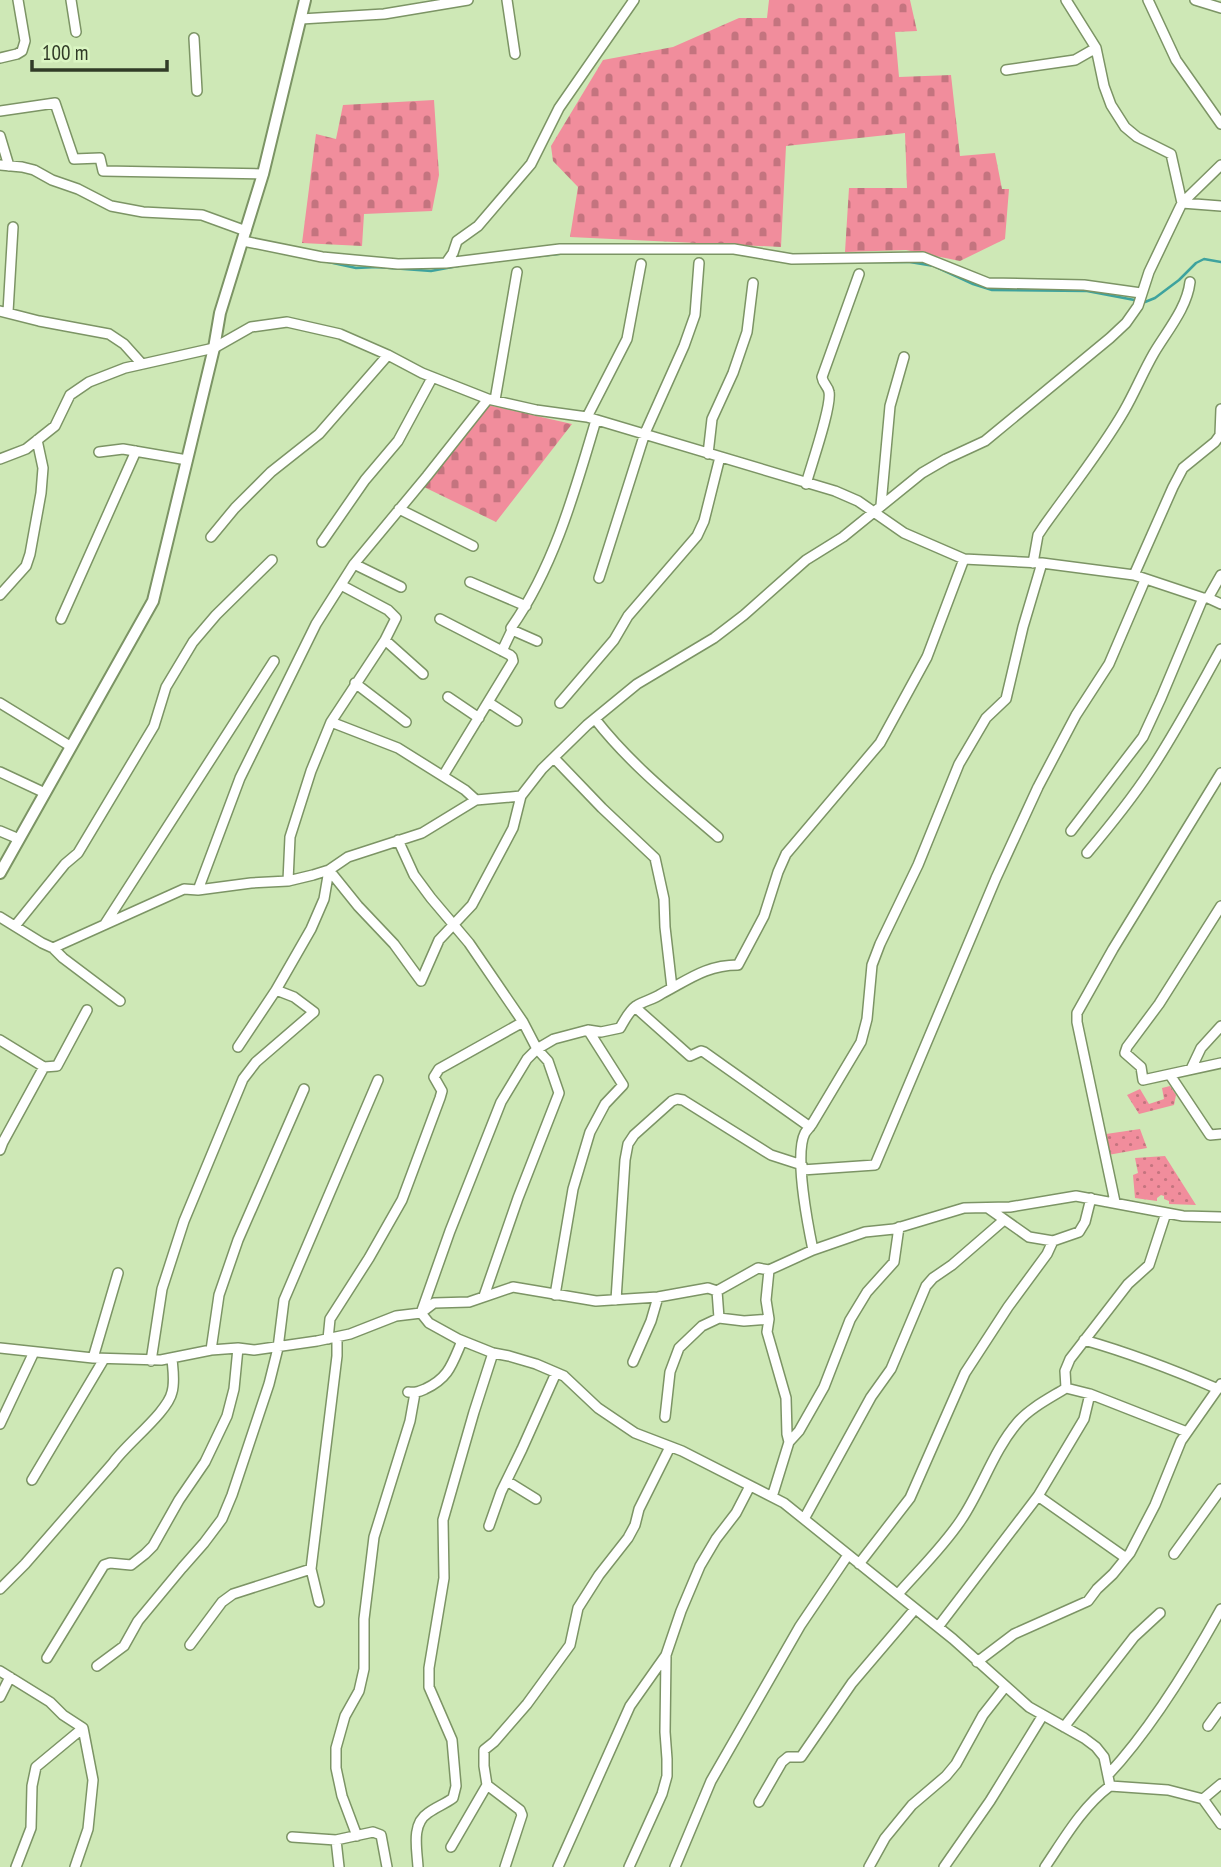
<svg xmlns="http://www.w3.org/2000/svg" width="1221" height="1867" font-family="'PT Sans Narrow',sans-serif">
	<defs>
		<pattern id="grass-dots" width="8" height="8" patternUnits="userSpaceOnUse" patternTransform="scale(1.75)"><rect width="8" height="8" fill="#f18d9c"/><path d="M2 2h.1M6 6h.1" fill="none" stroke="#c4747f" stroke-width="1.8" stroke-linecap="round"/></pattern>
		<pattern id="cemetery-stones" width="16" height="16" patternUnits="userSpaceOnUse" patternTransform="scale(1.75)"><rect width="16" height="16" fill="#f18d9c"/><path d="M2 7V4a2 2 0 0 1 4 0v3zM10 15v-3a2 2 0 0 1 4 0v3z" fill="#c4747f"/></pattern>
	</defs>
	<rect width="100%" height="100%" fill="#cee8b6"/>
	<!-- grass -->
	<path fill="url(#grass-dots)" d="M 1170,1086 L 1176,1095 L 1174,1105 L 1139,1114 L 1127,1095 L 1140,1089 L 1149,1104 L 1164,1099 L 1162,1088 Z
		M 1140,1129 L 1147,1148 L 1108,1155 L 1106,1134 Z
		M 1165,1156 L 1196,1205 L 1169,1204 L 1169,1201 L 1164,1199 L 1164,1196 L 1161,1195 L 1157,1198 L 1157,1201 L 1135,1198 L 1133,1175 L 1138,1173 L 1135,1158 Z"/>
	<!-- cemetery -->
	<path fill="url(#cemetery-stones)" d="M 769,0 L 910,0 L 917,31 L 895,32 L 899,77 L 951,75 L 960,156 L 995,153 L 1002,189 L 1009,189 L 1005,239 L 960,261 L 906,250 L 845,252 L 849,188 L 907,188 L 905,133 L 786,146 L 781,247 L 570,237 L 578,187 L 553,161 L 551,146 L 603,60 L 673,47 L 739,18 L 767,18 Z
		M 434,100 L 439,175 L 432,211 L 364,214 L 362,246 L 302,243 L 316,134 L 336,139 L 343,105 Z
		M 488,405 L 572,424 L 496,522 L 424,487 Z"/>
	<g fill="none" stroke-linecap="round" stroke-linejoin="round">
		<!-- stream -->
		<path stroke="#3ea39e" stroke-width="2.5" d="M 539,256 L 567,253
			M 324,261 L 356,268 L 377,267 L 431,271 L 463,265
			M 843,262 L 910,262 L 934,266 L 973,284 L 992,290 L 1087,291 L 1145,302 L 1155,298 L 1179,280 L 1196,263 L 1204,259 L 1221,262"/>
		<defs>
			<path id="minor" d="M 71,0 L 76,32
				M 507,0 L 515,54
				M 1066,0 L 1096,48 L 1104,86 L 1111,105 L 1125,127 L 1137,137 L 1171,154 L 1182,203 L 1221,206
				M 1148,0 L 1176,60 L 1221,124
				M 1195,0 L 1221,8
				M 301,19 L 384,14 L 468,0
				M 194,38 L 197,91
				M 0,58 L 17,54 L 22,51 L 25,41 L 18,0
				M 1006,70 L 1075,60 L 1096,48
				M 0,111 L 55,103 L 74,159 L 100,158 L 103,171 L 263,174
				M 0,136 L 9,166
				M 0,165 L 22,167 L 34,170 L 52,180 L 78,189 L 111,206 L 143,212 L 202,215 L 246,231
				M 243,241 L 322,257 L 398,264 L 446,263 L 560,249 L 734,249 L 792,259 L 923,257 L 988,283 L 1084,285 L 1141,293
				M 446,263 L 453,253 L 457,241 L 478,226 L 531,164 L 559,108 L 634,0
				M 0,311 L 39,321 L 109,334 L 124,344 L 142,364
				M 8,312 L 13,227
				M 495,400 L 517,272
				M 587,417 L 627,339 L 641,264
				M 99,452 L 123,449 L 187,460
				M 708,454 L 712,419 L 733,373 L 747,332 L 753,283
				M 0,459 L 26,449 L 55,426 L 70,395 L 89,382 L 125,368 L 214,348 L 251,327 L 287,322 L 340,334 L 388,355 L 422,373 L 488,399 L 536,410 L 587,417 L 835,491 L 858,501 L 904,533 L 964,559 L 1042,563 L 1134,575 L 1203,598 L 1208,598 L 1221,604
				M 806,484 C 811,466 832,406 829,392 C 828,386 823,384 822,377 L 859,274
				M 881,505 L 890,406 L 904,357
				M 399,509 L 473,546
				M 211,537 L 235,508 L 271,472 L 319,434 L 388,355
				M 322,542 L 365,480 L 398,441 L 432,378
				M 964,559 L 927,657 L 880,743 L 786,854 L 778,872 L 764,916 L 738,965 C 706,965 688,980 661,994 C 654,999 644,1001 636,1006 C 629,1011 624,1021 620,1028 L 601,1032 L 588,1030 L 554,1039 L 537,1049 L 527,1059 L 501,1102 L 450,1231 L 421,1313 L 429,1323 L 458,1339 L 493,1353 L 509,1356 L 536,1364 L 564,1376 L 598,1408 L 635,1433 L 682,1451 L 784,1503 L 953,1639 L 1029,1707 L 1084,1738 L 1096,1747 L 1104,1757 L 1110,1786
				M 1033,563 L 1038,535 L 1044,526 C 1071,488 1101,451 1124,411 C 1135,392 1143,372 1154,353 C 1167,331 1187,308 1190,282
				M 354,564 L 401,587
				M 1134,575 L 1173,487 L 1183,468 L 1215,442 L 1220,435 L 1221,409
				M 599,578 L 645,433 L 684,346 L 695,315 L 699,263
				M 470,582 L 526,606
				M 0,595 L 26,566 L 30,554 L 41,493 L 43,468 L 37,440
				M 1208,598 L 1221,575
				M 61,619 L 136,451
				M 440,619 L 510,655 L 512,657 L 513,661 L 443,776
				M 385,640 L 423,674
				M 537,641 L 512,630 L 511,628 C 554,567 575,491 596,420
				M 502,651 L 512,630
				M 355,683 L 406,722
				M 448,697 L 479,718
				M 488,702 L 517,721
				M 0,703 L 70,746
				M 560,703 L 614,640 L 628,616 L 697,536 L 704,521 L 720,457
				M 595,719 C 630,764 675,800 718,837
				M 331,722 L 398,748 L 465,790 L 476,800
				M 554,758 L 602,808 L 655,858 L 664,899 L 665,927 L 672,988
				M 0,772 L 45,793
				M 0,831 L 19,839
				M 1071,831 L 1143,737 L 1161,698 L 1203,598
				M 398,840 L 414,875 L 431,898 L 469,943 L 523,1022 L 537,1049 L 548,1061 L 559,1093 L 518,1198 L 484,1296
				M 1087,853 C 1109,827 1131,800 1150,771 C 1176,732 1198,690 1221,649
				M 329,870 L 358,906 L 394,944 L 421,981
				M 288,881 L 290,837 L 311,771 L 331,722 L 385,640 L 396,618 L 388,610 L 341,585
				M 198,890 L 240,778 L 316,624 L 354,564 L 427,476 L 488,399
				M 1221,906 L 1159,1004 L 1127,1047 L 1125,1053 L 1141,1067 L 1143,1080 L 1221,1063
				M 0,917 L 42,943 L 53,948 L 184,889 L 198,890 L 251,883 L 288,881 L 313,875 L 329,870 L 348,857 L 422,833 L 476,800 L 521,796
				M 105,924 L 274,661
				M 15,926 L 65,864 L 78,853 L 154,726 L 166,687 L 193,642 L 216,615 L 272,560
				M 53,948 L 63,958 L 120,1001
				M 421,981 L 439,940 L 472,905 L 513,828 L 521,796 L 542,769 L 587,725 L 637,684 L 714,638 L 744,615 L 806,560 L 843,537 L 922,473 L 946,459 L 985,441 L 1110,338 L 1126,323 L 1138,306 L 1149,272 L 1182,203 L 1221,165
				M 635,1007 L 690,1056 L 701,1051 L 704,1052 L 810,1127
				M 0,1040 L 44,1067 L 57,1066 L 87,1010
				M 238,1047 L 276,990 L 311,929 L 324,899 L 329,870
				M 1191,1069 L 1201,1048 L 1221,1026
				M 1170,1075 L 1210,1135 L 1221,1134
				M 0,1150 L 3,1142 L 44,1067
				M 802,1170 L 875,1165 L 996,878 L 1038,787 L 1076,715 L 1109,664 L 1145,580
				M 1115,1202 L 1077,1022 L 1077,1013 L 1113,949 L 1221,773
				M 988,1208 L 1029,1237 L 1053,1241 L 1079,1232 L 1085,1222 L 1091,1198
				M 813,1250 C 808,1226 794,1154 805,1133 C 807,1130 810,1127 812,1124 L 861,1042 L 867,1019 L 872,965 L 880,944 L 918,865 L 959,764 L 986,718 L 1006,699 L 1023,627 L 1042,563
				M 769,1270 L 766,1300 L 769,1319 L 767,1332 L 786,1398 L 787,1434 L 789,1442
				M 717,1291 L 719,1318
				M 555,1295 L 573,1189 L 590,1132 L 605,1104 L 623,1085 L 588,1030
				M 616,1300 L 625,1160 L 628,1144 L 634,1135 L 672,1101 L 677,1099 L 683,1100 L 771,1155 L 802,1165
				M 328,1339 L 330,1319 L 369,1258 L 402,1200 L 440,1098 L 442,1091 L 434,1077 L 439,1069 L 523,1022
				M 1084,1340 C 1130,1353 1174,1370 1218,1389
				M 0,1348 L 93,1358 L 161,1360 L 211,1350 L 238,1348 L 254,1350 L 317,1341 L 350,1334 L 396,1316 L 421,1313 L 434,1303 L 469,1302 L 513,1287 L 596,1301 L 658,1297 L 708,1288 L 717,1291 L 758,1268 L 769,1270 L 813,1250 L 865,1232 L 894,1229 L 964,1208 L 1010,1207 L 1076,1196 L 1183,1216 L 1221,1217
				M 211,1350 L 219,1295 L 238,1240 L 304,1089
				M 93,1358 L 118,1273
				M 151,1361 L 162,1289 L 184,1221 L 243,1079 L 256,1062 L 314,1012 L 294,997 L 276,990
				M 633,1362 L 651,1321 L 658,1297
				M 1066,1388 L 1065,1371 L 1070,1359 L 1128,1284 L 1149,1265 L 1166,1213
				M 408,1392 C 415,1393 418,1392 425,1389 C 449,1378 452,1364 462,1341
				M 665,1417 L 670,1372 L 679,1348 L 702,1326 L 719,1318 L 744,1321 L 769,1319
				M 0,1424 L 34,1352
				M 32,1480 L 104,1359
				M 507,1481 L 536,1499
				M 1038,1496 L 1126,1558
				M 772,1497 L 789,1442 L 799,1431 L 824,1387 L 850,1320 L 867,1292 L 894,1262 L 899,1227
				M 804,1519 L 871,1397 L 891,1369 L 926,1286 L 933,1278 L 952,1265 L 1004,1220
				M 489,1526 L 501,1492 L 522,1449 L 556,1373
				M 1174,1554 L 1221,1489
				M 859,1564 L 910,1498 L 965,1373 L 1008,1307 L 1047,1254 L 1053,1241
				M 0,1589 L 25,1564 L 113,1463 C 126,1444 168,1412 172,1392 C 175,1382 173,1370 172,1359
				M 898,1594 C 919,1570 943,1547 961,1520 C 982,1489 993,1451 1018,1422 C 1030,1408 1050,1398 1066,1388 L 1090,1394 L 1187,1432
				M 319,1602 L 311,1569 L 337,1356 L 337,1337
				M 938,1627 L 1038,1496 L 1084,1419 L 1090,1394
				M 190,1645 L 222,1602 L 233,1594 L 311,1569
				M 47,1658 L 104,1565 L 110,1563 L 131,1565 L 145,1554 L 153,1546 L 179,1500 L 205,1462 L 227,1416 L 234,1389 L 238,1348
				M 977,1662 L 1014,1634 L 1088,1601 L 1097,1589 L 1113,1574 L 1130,1553 L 1155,1505 L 1181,1441 L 1221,1384
				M 97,1666 L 124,1646 L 138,1621 L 182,1568 L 204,1543 L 222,1519 L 232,1495 L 269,1384 L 278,1348 L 284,1300 L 378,1080
				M 0,1671 L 50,1702 L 63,1715 L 83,1728 L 93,1780 L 88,1829 L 75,1867
				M 0,1697 L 10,1677
				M 1208,1726 L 1221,1708
				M 1064,1727 L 1134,1637 L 1160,1613
				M 1108,1775 C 1152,1728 1190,1665 1221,1609
				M 1203,1799 L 1221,1784
				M 759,1802 L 782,1762 L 788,1757 L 801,1757 L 852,1683 L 915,1609
				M 357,1836 L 342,1796 L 336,1768 L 336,1748 L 345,1716 L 359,1691 L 364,1669 L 364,1619 L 374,1537 L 410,1421 L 415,1393
				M 292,1837 L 336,1840 L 373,1832 L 381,1835 L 387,1867
				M 336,1840 L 339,1867
				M 451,1847 L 487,1785
				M 16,1867 L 31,1828 L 32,1786 L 36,1767 L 83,1728
				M 418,1867 C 417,1849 411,1824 428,1813 C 436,1807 445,1804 453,1798 L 456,1786 L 452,1740 L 429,1687 L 429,1668 L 444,1578 L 443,1520 L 474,1412 L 493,1353
				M 505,1867 L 522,1815 L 520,1810 L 487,1785 L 484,1766 L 484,1750 L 494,1742 L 527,1704 L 570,1645 L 578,1608 L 599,1575 L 628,1538 L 635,1525 L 639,1509 L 670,1447
				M 558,1867 L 630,1706 L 666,1655 L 681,1611 L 700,1566 L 716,1539 L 736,1513 L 750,1486
				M 629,1867 L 662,1794 L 667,1776 L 667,1759 L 665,1732 L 666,1655
				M 675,1867 L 711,1781 L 800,1626 L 848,1555
				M 869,1867 L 885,1838 L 912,1805 L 946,1776 L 956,1764 L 983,1715 L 1005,1687
				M 944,1867 L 990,1801 L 1043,1715
				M 1045,1867 C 1064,1839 1082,1807 1110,1786 L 1168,1790 L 1203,1799 L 1221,1824"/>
			<path id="tertiary" d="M 0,873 L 153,601 L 214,348 L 220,313 L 263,174 L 305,0"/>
		</defs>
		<!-- minor casing -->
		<use href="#minor" stroke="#7c9465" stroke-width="12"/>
		<!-- tertiary casing -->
		<use href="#tertiary" stroke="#7c9465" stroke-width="14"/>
		<!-- minor -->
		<use href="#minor" stroke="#fff" stroke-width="9"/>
		<!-- tertiary -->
		<use href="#tertiary" stroke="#fff" stroke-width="10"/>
	</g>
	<!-- scale -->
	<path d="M32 60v10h135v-10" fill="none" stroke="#313b27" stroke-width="3.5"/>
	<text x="42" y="60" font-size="21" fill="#313b27" stroke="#dbf6c3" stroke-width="5" paint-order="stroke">100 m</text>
</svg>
